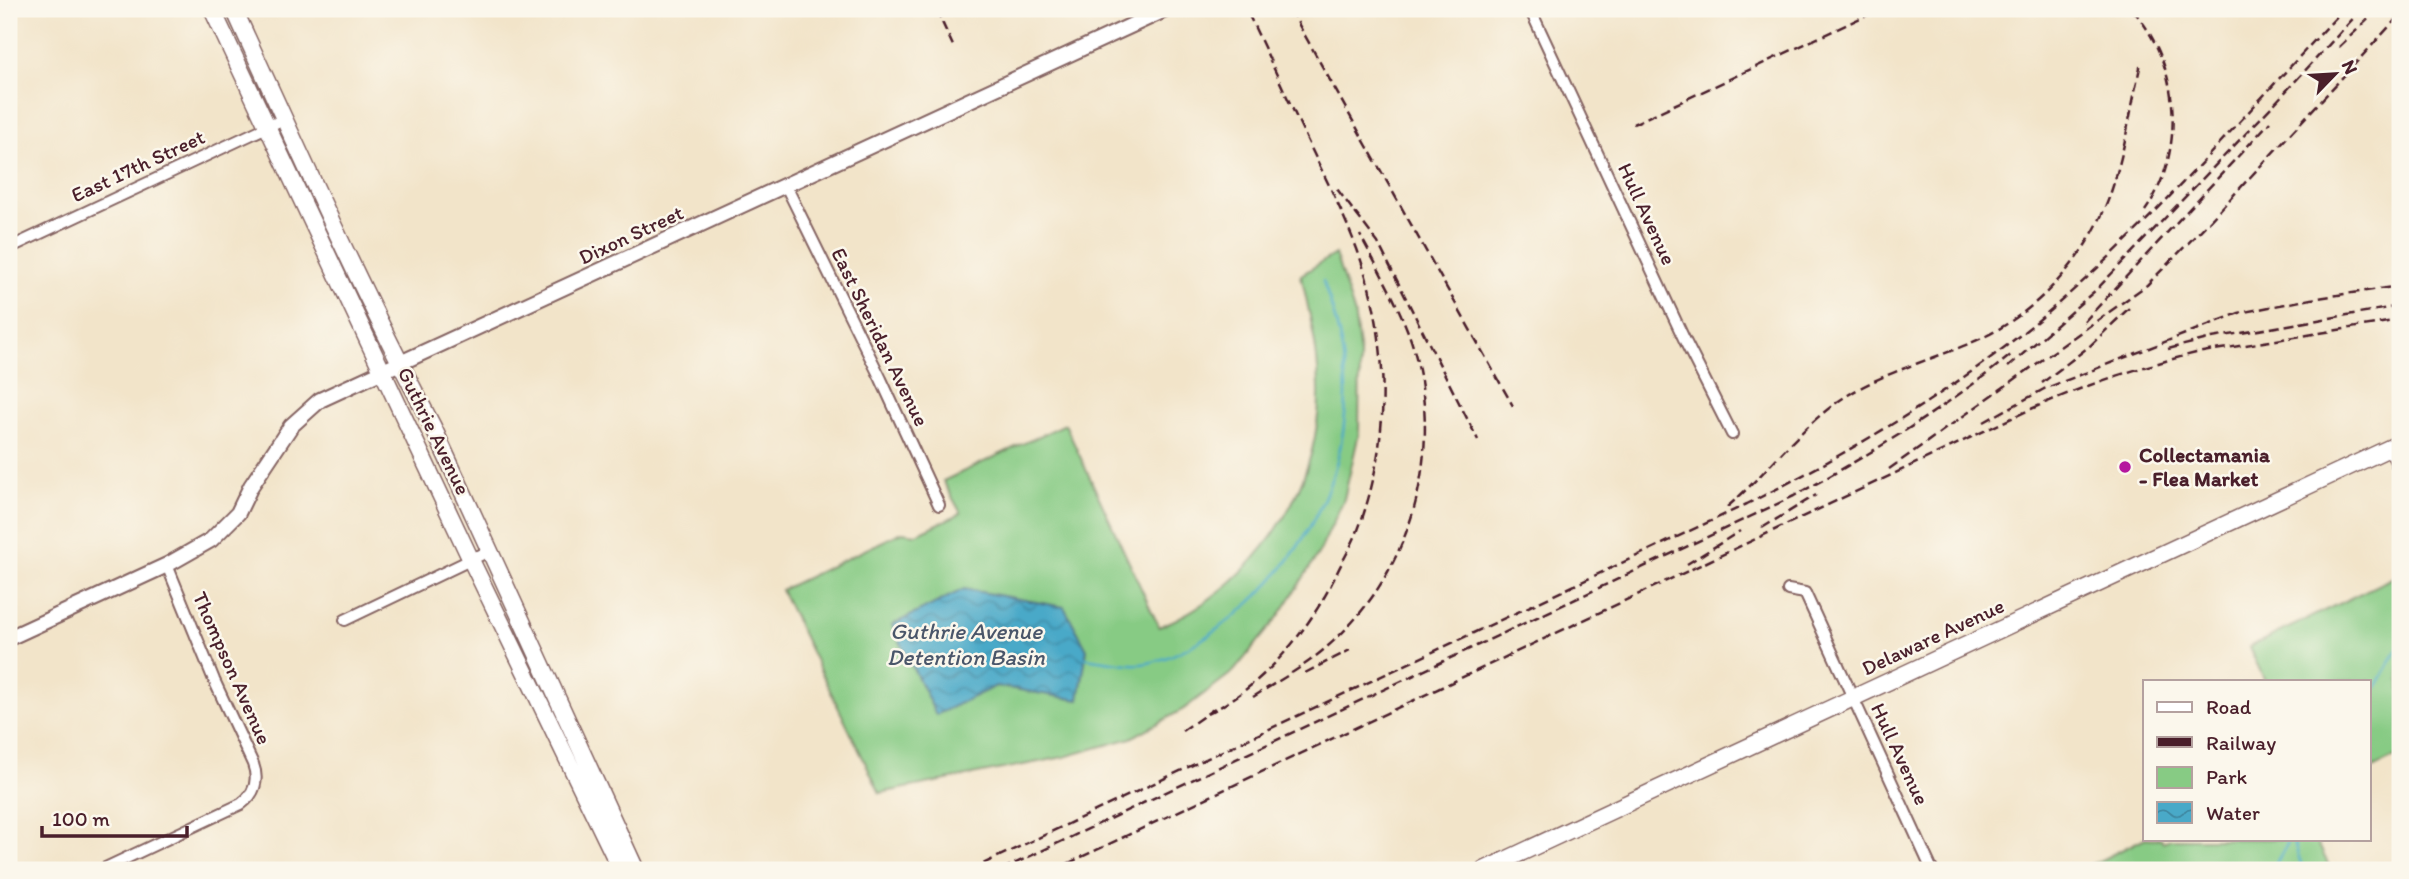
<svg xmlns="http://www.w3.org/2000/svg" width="2409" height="879" font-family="Itim,sans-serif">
	<defs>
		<pattern id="water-waves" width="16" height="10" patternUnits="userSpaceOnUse" patternTransform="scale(1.75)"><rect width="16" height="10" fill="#49a9c8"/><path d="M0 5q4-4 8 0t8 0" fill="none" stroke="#3f89a3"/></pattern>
	</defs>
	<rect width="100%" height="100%" fill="#fbf7ec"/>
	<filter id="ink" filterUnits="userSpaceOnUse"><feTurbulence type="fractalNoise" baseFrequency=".0143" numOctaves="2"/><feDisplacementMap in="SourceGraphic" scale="14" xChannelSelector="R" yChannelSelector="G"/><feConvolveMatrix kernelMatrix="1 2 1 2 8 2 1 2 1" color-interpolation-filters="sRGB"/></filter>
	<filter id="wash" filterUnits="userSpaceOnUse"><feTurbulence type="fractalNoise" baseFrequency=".00686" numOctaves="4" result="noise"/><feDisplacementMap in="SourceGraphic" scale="28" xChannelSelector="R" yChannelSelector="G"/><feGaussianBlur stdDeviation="1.57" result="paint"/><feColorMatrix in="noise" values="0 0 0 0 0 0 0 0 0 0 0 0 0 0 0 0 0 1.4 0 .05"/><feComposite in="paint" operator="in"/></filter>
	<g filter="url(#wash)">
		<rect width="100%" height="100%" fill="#f2e4c9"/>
		<!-- green -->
		<path fill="#87cb84" stroke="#687558" stroke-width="2" d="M 1335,254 L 1354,312 L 1360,355 L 1359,433 L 1344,499 L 1319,553 L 1279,616 L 1234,671 L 1184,709 L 1131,738 L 1064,757 L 880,793 L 781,590 L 902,532 L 917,534 L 961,513 L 943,481 L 1065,424 L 1159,627 C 1241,593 1305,513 1317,424 C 1324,375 1312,323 1301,275 Z
			M 2400,574 L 2400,755 L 2369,770 L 2369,681 L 2265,681 L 2249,647 Z
			M 2145,838 L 2161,839 L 2163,842 L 2170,839 L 2316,839 L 2331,870 L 2081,870 Z"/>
		<!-- water -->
		<path fill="url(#water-waves)" stroke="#4a647a" stroke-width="2" d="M 964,589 L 1064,607 L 1087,649 L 1079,700 L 996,686 L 936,715 L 892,625 Z"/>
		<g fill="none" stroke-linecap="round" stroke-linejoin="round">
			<!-- stream -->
			<path stroke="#49a9c8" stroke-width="2.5" d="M 1085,658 C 1104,660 1129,667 1148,663 C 1175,657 1196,644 1219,628 C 1294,574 1345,488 1346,395 C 1346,355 1336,318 1323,281
				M 2369,700 L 2400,645
				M 2293,839 L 2303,870
				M 2272,870 L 2290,839"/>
		</g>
	</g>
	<g filter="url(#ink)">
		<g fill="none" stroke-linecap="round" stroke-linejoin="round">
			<defs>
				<path id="minor" d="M 1530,9 L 1685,341 L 1732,434
					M 786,186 L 881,379 L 939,505
					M 9,248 L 284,119
					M 2390,449 L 2400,471
					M 1788,590 L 1805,593 L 1932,870
					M 345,620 L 489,551
					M 101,870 L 241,804 C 255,794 259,780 253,764 L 214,680 L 167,565"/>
				<path id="tertiary" d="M 9,638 L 167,565 L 211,540 L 238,513 L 251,486 L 291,426 L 320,400 L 1167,9"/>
				<path id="secondary" d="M 212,9 L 471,560 L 621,870
					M 234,9 C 298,149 361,290 433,427 L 636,870
					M 1484,870 L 2400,443"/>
			</defs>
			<!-- minor casing -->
			<use href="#minor" stroke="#856462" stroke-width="14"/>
			<!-- tertiary casing -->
			<use href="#tertiary" stroke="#856462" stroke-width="18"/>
			<!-- secondary casing -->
			<use href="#secondary" stroke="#856462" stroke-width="19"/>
			<!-- minor -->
			<use href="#minor" stroke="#fff" stroke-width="10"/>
			<!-- tertiary -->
			<use href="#tertiary" stroke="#fff" stroke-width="14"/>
			<!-- secondary -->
			<use href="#secondary" stroke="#fff" stroke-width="16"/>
			<!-- rail -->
			<path stroke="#4a1f2b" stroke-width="2.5" stroke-dasharray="10 5" stroke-linecap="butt" d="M 936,9 L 954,48
				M 1290,9 L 1513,406
				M 2132,9 C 2180,63 2187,151 2145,211
				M 2339,47 L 2379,9
				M 1633,124 L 1880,9
				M 1337,189 L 1378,243 L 1478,440
				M 2084,322 L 2270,122
				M 2168,349 L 2212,338 L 2400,306
				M 2008,367 L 2097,289 L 2275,103 L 2362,9
				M 2042,383 L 2091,345 L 2129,308
				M 1984,422 L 2044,389 L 2239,313 L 2311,299 L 2400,286
				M 1889,469 L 2147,285 L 2206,225 L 2400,15
				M 1727,507 C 1769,472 1801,424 1848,395 C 1890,369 1940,358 1984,337 C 2041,309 2091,252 2111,192 C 2125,151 2131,106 2141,63
				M 1762,528 L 1816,495
				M 1687,564 L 1740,531
				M 1305,673 L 1350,650
				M 1253,697 C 1278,681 1306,666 1328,646 C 1411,574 1444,455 1414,350 C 1404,314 1378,268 1360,235
				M 1207,714 C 1263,686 1307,633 1335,577 C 1342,561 1352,546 1358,530 C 1392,440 1390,339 1357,249 C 1344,215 1327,181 1311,148 C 1289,102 1268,55 1246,9
				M 1182,731 L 1215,708
				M 970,870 L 1747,504 C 1849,453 1946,396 2035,323 C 2148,230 2243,115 2344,9
				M 1001,870 L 1794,496 C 1871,454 1944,409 2012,354
				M 1054,870 L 2031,409 C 2085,385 2139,367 2196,353 L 2400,320"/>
		</g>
	</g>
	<!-- markers -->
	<circle fill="#b5179e" stroke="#fbf7ec" stroke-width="2.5" cx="2125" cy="467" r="7"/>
	<g text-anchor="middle" stroke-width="5" stroke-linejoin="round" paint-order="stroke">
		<!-- street labels -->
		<g font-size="21" fill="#4a1f2b" stroke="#fbf7ec">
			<text transform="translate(138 166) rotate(-25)" y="7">East 17th Street</text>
			<text transform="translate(1647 214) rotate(65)" y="7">Hull Avenue</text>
			<text transform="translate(631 235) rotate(-25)" y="7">Dixon Street</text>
			<text transform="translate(880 337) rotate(64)" y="7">East Sheridan Avenue</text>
			<text transform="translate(434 431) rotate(64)" y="7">Guthrie Avenue</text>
			<text transform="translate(1933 637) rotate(-25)" y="7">Delaware Avenue</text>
			<text transform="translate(232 668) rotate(66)" y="7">Thompson Avenue</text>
			<text transform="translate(1900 754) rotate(65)" y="7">Hull Avenue</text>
		</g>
		<!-- poi labels -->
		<g font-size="21" font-weight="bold" fill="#4a1f2b" stroke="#fbf7ec" text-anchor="start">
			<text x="2139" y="462">Collectamania<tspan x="2139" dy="24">- Flea Market</tspan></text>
		</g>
		<!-- water labels -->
		<g font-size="23" font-style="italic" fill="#4a566a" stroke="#fbf7ec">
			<text x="966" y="639">Guthrie Avenue<tspan x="966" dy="26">Detention Basin</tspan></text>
		</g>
	</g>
	<!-- margin -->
	<rect width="2409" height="879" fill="none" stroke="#fbf7ec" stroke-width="35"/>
	<!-- legend -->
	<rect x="2143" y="680" width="228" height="161" fill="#fbf7ec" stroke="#b4a19f" stroke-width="2"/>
	<rect x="2157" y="702" width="35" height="10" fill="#ffffff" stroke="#b4a19f" stroke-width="2"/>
	<text x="2206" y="714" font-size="21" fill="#4a1f2b">Road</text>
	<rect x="2157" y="737" width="35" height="10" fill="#4a1f2b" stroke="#b4a19f" stroke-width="2"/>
	<text x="2206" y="750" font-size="21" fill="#4a1f2b">Railway</text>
	<rect x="2157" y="767" width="35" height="21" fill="#87cb84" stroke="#b4a19f" stroke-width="2"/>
	<text x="2206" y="784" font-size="21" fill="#4a1f2b">Park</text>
	<rect x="2157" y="802" width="35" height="21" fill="url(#water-waves)" stroke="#b4a19f" stroke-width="2"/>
	<text x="2206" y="820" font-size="21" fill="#4a1f2b">Water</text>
	<!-- north arrow -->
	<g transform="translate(2335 74) rotate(65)" stroke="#fbf7ec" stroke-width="5" paint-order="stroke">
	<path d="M0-5L12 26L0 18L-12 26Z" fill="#4a1f2b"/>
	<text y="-10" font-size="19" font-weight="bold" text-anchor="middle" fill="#4a1f2b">N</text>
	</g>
	<!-- scale -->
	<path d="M42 826v10h145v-10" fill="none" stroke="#4a1f2b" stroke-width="3.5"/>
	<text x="52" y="826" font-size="21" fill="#4a1f2b" stroke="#fbf7ec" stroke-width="5" paint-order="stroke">100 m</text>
</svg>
